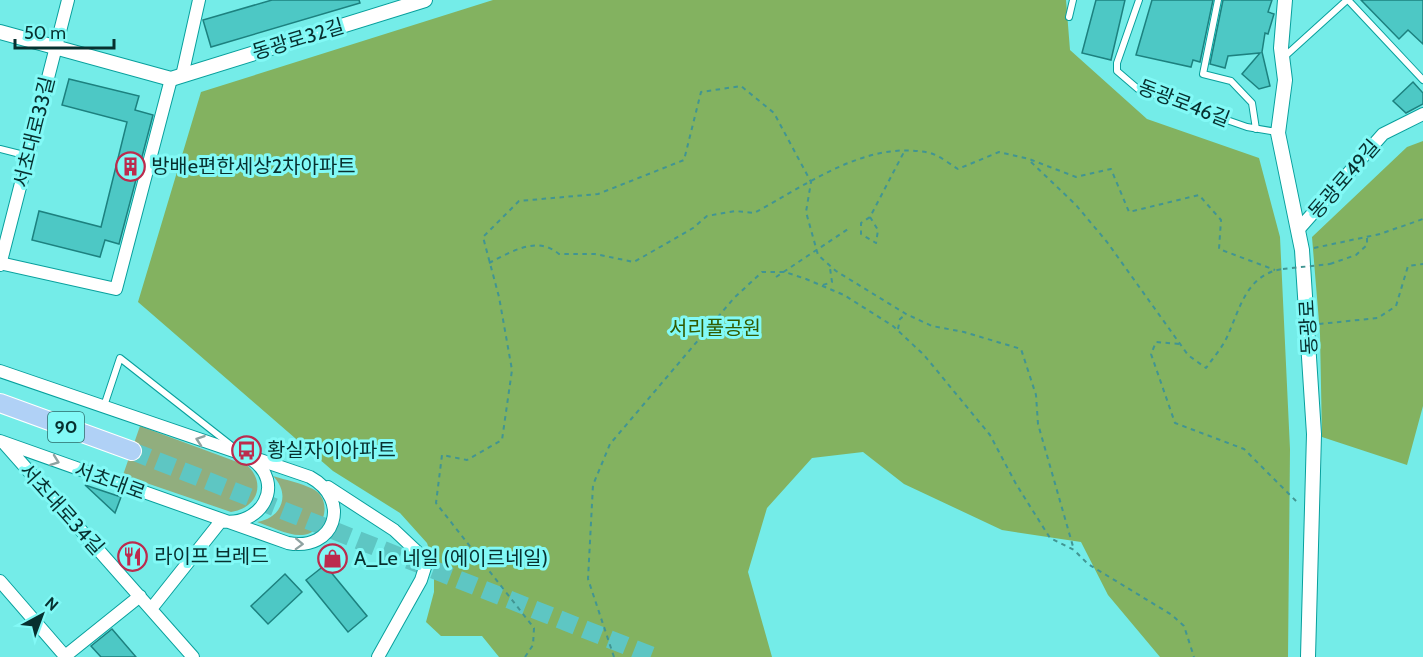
<svg xmlns="http://www.w3.org/2000/svg" width="1423" height="657" font-family="Cabin,'Noto Sans KR',sans-serif">
	<rect width="100%" height="100%" fill="#74ece8"/>
	<!-- green -->
	<path fill="#91ae7e" d="M 140,426 L 248,466 C 266,484 257,508 231,512 L 123,475 Z
		M 273,476 C 286,480 301,483 313,489 C 334,500 324,534 302,535 C 288,536 270,526 257,522 C 282,518 291,494 273,476 Z"/>
	<!-- forest -->
	<path fill="#83b260" d="M 493,0 L 1066,0 L 1070,50 L 1147,119 L 1259,158 L 1280,237 L 1290,449 L 1288,657 L 1160,657 L 1108,595 L 1081,542 L 1002,530 L 904,484 L 863,452 L 812,458 L 767,508 L 748,572 L 772,657 L 499,657 L 482,636 L 441,636 L 426,622 L 434,592 L 434,564 L 427,543 L 400,513 L 333,471 L 138,302 L 201,92 Z
		M 1423,141 L 1423,406 L 1407,465 L 1322,437 L 1320,334 L 1312,237 L 1407,147 Z"/>
	<!-- building -->
	<path fill="#4dc8c5" stroke="#1d817f" stroke-width="1.5" d="M 272,0 L 359,0 L 360,3 L 211,47 L 203,20 Z
		M 1096,0 L 1125,0 L 1111,60 L 1082,53 Z
		M 1152,0 L 1213,0 L 1200,62 L 1193,60 L 1191,67 L 1136,55 Z
		M 1223,0 L 1272,0 L 1268,12 L 1274,14 L 1268,34 L 1265,33 L 1262,52 L 1270,86 L 1259,89 L 1242,74 L 1260,53 L 1228,56 L 1225,68 L 1210,64 Z
		M 1361,0 L 1423,0 L 1423,44 L 1408,30 L 1399,39 Z
		M 69,79 L 139,96 L 135,110 L 153,115 L 119,244 L 105,240 L 100,257 L 32,240 L 39,211 L 101,227 L 127,122 L 62,105 Z
		M 1413,82 L 1423,93 L 1423,104 L 1406,113 L 1393,101 Z
		M 85,485 L 121,497 L 115,513 Z
		M 325,565 L 367,616 L 348,632 L 306,580 Z
		M 285,574 L 302,592 L 268,624 L 251,606 Z
		M 112,629 L 136,657 L 101,657 L 91,646 Z"/>
	<g fill="none" stroke-linecap="round" stroke-linejoin="round">
		<!-- primary-tunnel -->
		<path stroke="#5ec6c3" stroke-width="18" stroke-dasharray="18 9" stroke-linecap="butt" d="M 132,451 L 655,657"/>
		<defs>
			<path id="service" d="M 1139,0 L 1117,63 L 1117,71 L 1138,89 L 1247,127 L 1277,132
				M 1218,0 L 1203,74 L 1231,81 L 1252,103 L 1256,129
				M 1348,0 L 1423,80
				M 1069,17 L 1073,0
				M 1283,58 L 1347,0
				M 0,149 L 28,156
				M 104,406 L 120,358 L 232,446"/>
			<path id="minor" d="M 182,76 L 199,0
				M 1298,230 L 1383,134 L 1423,114
				M 0,263 L 116,289 L 171,79
				M 0,265 L 68,0
				M 0,371 L 310,477 C 352,500 335,552 288,543 L 0,441
				M 3,442 L 193,657
				M 328,487 L 394,530 L 427,561 L 421,580 L 378,657
				M 0,581 L 65,656
				M 151,609 L 221,521 C 261,528 287,483 251,459
				M 64,657 L 140,596"/>
			<path id="tertiary" d="M 1285,0 L 1281,48 L 1285,80 L 1278,133 L 1302,250 L 1314,434 L 1308,657
				M 0,32 L 171,79 L 425,0"/>
			<path id="primary" d="M 0,403 L 132,451"/>
		</defs>
		<!-- service casing -->
		<use href="#service" stroke="#08a09d" stroke-width="8"/>
		<!-- minor casing -->
		<use href="#minor" stroke="#08a09d" stroke-width="14"/>
		<!-- tertiary casing -->
		<use href="#tertiary" stroke="#08a09d" stroke-width="16"/>
		<!-- primary casing -->
		<use href="#primary" stroke="#fff" stroke-width="20"/>
		<!-- path -->
		<path stroke="#419592" stroke-width="2" stroke-dasharray="4.5 4.5" stroke-linecap="butt" d="M 1031,162 L 1076,205 L 1107,242 L 1188,355 L 1206,368 C 1213,358 1222,348 1227,337 C 1240,309 1246,274 1283,269
			M 870,217 L 878,230 L 876,243 L 861,234 L 861,223 L 870,217 L 905,150
			M 1314,248 L 1380,234 L 1423,219
			M 489,263 C 511,252 537,235 559,254 L 595,254 L 634,262 L 693,228 L 707,216 L 735,211 L 754,213 C 807,185 867,139 930,153 C 940,156 950,164 958,169 L 999,152 L 1029,159 L 1076,177 L 1111,169 L 1129,212 L 1199,195 L 1221,220 L 1219,249 L 1275,270
			M 1330,264 L 1356,255 L 1367,245 L 1367,238
			M 776,277 L 848,229
			M 823,285 L 832,282 L 830,268
			M 1319,324 L 1378,318 L 1396,306 L 1408,266 L 1423,264
			M 898,329 L 900,319 L 906,314
			M 1179,344 L 1156,342 L 1151,354 L 1175,423 L 1244,449 L 1299,504
			M 525,657 L 533,645 L 534,628 L 436,503 L 442,455 L 467,460 L 502,440 L 512,370 L 499,297 L 483,237 L 519,201 L 598,194 L 684,160 L 701,92 L 741,86 L 774,113 L 811,182 L 806,212 L 818,255 L 836,271 L 906,314 L 932,326 L 964,332 L 1021,349 L 1036,395 L 1038,424 L 1074,550
			M 614,657 L 588,579 L 593,485 L 610,444 L 734,298 L 762,272 L 785,272 L 806,279 L 844,295 L 893,326 L 924,355 L 990,435 L 1016,484 L 1050,538 L 1074,550 L 1088,564 L 1172,615 L 1184,626 L 1194,657"/>
		<!-- service -->
		<use href="#service" stroke="#fff" stroke-width="6"/>
		<!-- minor -->
		<use href="#minor" stroke="#fff" stroke-width="12"/>
		<!-- tertiary -->
		<use href="#tertiary" stroke="#fff" stroke-width="14"/>
		<!-- primary -->
		<use href="#primary" stroke="#b0d1f6" stroke-width="18"/>
		<!-- path-bridge -->
		<path stroke="#419592" stroke-width="2" stroke-dasharray="4.5 4.5" stroke-linecap="butt" d="M 1283,269 L 1330,264"/>
	</g>
	<!-- one-way arrows -->
	<defs><path id="oneway-chevron" d="M-2-3.5L2.5 0L-2 3.5" fill="none" stroke-width="1.6" stroke-linecap="round" stroke-linejoin="round" transform="scale(1.5)"/></defs>
	<g stroke="#8fa2a1">
		<use href="#oneway-chevron" transform="translate(200 440) rotate(-161)"/>
		<use href="#oneway-chevron" transform="translate(55 461) rotate(20)"/>
		<use href="#oneway-chevron" transform="translate(299 544) rotate(2)"/>
	</g>
	<!-- icons -->
	<defs>
		<symbol id="building-ring" viewBox="-11 -11 22 22"><circle r="9.5" fill="#82f9f6" stroke="#bc2b4d" stroke-width="1.5"/><path d="M-4-6H4V6H1V3H-1V6H-4ZM-2.5-4.3h1.7v1.8h-1.7ZM.8-4.3h1.7v1.8H.8ZM-2.5-1h1.7V.8h-1.7ZM.8-1h1.7V.8H.8Z" fill="#bc2b4d"/></symbol>
		<symbol id="bus-ring" viewBox="-11 -11 22 22"><circle r="9.5" fill="#82f9f6" stroke="#bc2b4d" stroke-width="1.5"/><path d="M-5-6H5V4H4V6H2V4H-2V6H-4V4H-5ZM-3.5-4V0h7V-4ZM-3.5 1.2v1.5H-2V1.2ZM2 1.2v1.5H3.5V1.2Z" fill="#bc2b4d"/></symbol>
		<symbol id="restaurant-ring" viewBox="-11 -11 22 22"><circle r="9.5" fill="#82f9f6" stroke="#bc2b4d" stroke-width="1.5"/><path d="M-5-6h1v4h1v-4h1v4h1v-4h1v5L-1.5 .5V6h-2V.5L-5-1ZM5-6V6H3V1.5H1.5Q1.5-4 5-6Z" fill="#bc2b4d"/></symbol>
		<symbol id="shop-ring" viewBox="-11 -11 22 22"><circle r="9.5" fill="#82f9f6" stroke="#bc2b4d" stroke-width="1.5"/><path d="M-5-2.5h2.3a2.7 3.5 0 0 1 5.4 0H5L5.5 6h-11ZM-1.5-2.5h3a1.5 2.3 0 0 0-3 0Z" fill="#bc2b4d"/></symbol>
	</defs>
	<g fill-rule="evenodd">
		<use href="#building-ring" x="114" y="150" width="33" height="33"/>
		<use href="#bus-ring" x="230" y="434" width="33" height="33"/>
		<use href="#restaurant-ring" x="116" y="540" width="33" height="33"/>
		<use href="#shop-ring" x="316" y="542" width="33" height="33"/>
	</g>
	<g text-anchor="middle" stroke-width="6" stroke-linejoin="round" paint-order="stroke">
		<!-- shield labels -->
		<rect fill="#82f9f6" stroke="#2c6c6b" stroke-width="1.5" x="48" y="412" width="36" height="30" rx="4.5"/>
		<g font-size="18" font-weight="bold" fill="#07302f">
			<text x="66" y="433">90</text>
		</g>
		<!-- street labels -->
		<g font-size="20" fill="#07302f" stroke="#82f9f6">
			<text transform="translate(298 39) rotate(-17)" y="7">동광로32길</text>
			<text transform="translate(1184 103) rotate(21)" y="7">동광로46길</text>
			<text transform="translate(34 132) rotate(-76)" y="7">서초대로33길</text>
			<text transform="translate(1344 179) rotate(-49)" y="7">동광로49길</text>
			<text transform="translate(1308 327) rotate(-93)" y="7">동광로</text>
			<text transform="translate(110 481) rotate(20)" y="7">서초대로</text>
			<text transform="translate(62 509) rotate(48)" y="7">서초대로34길</text>
		</g>
		<!-- poi labels -->
		<g font-size="20" fill="#07302f" stroke="#82f9f6" text-anchor="start">
			<text x="151" y="173">방배e편한세상2차아파트</text>
			<text x="267" y="457">황실자이아파트</text>
			<text x="154" y="563">라이프 브레드</text>
			<text x="354" y="565">A_Le 네일 (에이르네일)</text>
		</g>
		<!-- park labels -->
		<g font-size="20" fill="#325b00" stroke="#82f9f6">
			<text x="715" y="335">서리풀공원</text>
		</g>
	</g>
	<!-- north arrow -->
	<g transform="translate(42 615) rotate(41)" stroke="#82f9f6" stroke-width="4.5" paint-order="stroke">
	<path d="M0-4.5L10 22L0 15L-10 22Z" fill="#07302f"/>
	<text y="-9" font-size="16" font-weight="bold" text-anchor="middle" fill="#07302f">N</text>
	</g>
	<!-- scale -->
	<path d="M15 39v9h99v-9" fill="none" stroke="#07302f" stroke-width="3"/>
	<text x="24" y="39" font-size="18" fill="#07302f" stroke="#82f9f6" stroke-width="4.5" paint-order="stroke">50 m</text>
</svg>
